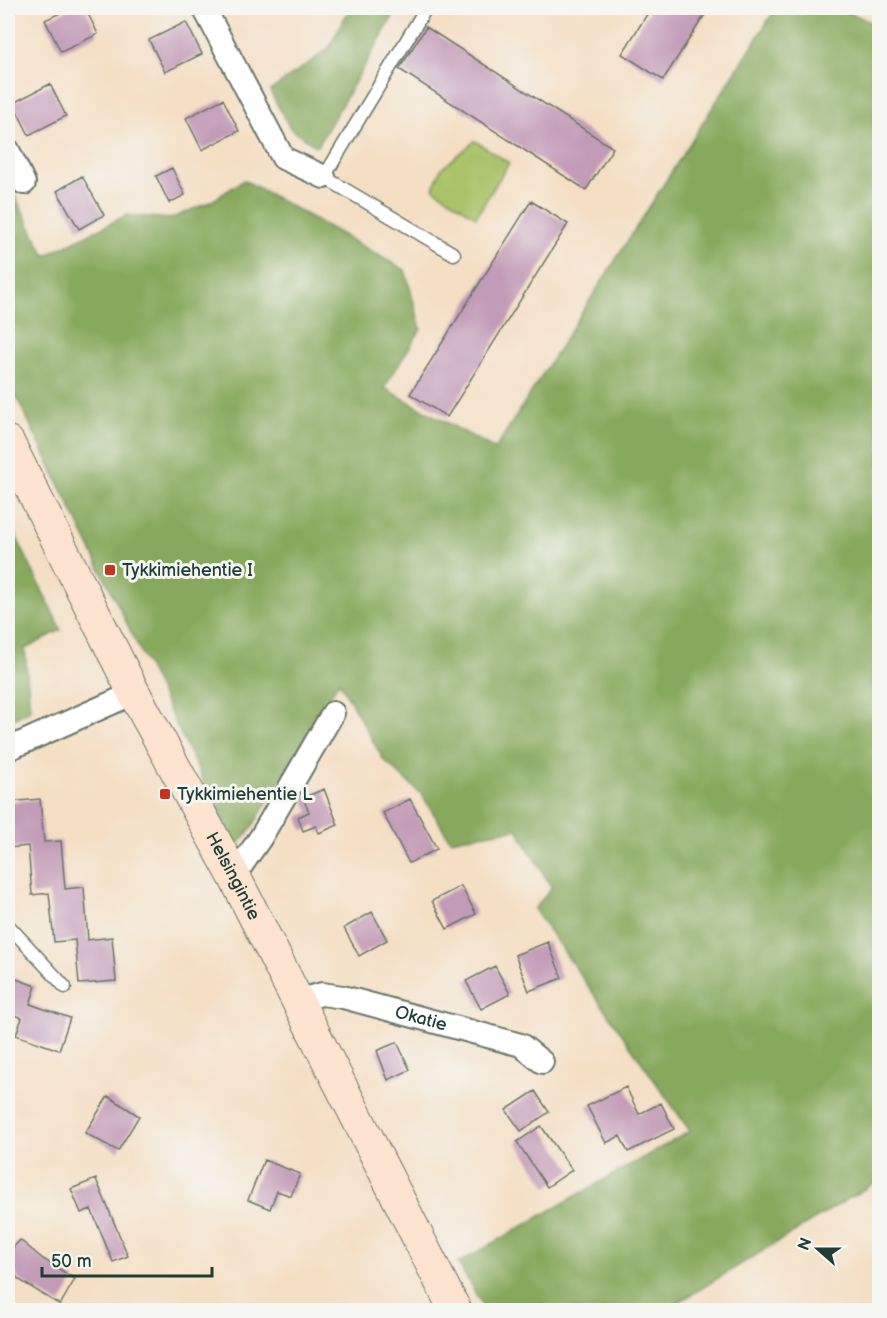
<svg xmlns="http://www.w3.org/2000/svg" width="887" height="1318" font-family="'Balsamiq Sans',sans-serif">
	<rect width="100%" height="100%" fill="#f6f6f2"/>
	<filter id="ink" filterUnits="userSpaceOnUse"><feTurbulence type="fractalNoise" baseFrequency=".0167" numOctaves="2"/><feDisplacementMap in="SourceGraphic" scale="12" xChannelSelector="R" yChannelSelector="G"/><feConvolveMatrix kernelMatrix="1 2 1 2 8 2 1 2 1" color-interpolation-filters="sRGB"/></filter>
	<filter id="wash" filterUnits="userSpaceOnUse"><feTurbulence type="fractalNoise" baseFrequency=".008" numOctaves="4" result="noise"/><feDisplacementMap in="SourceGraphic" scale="24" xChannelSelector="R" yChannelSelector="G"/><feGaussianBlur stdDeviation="1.35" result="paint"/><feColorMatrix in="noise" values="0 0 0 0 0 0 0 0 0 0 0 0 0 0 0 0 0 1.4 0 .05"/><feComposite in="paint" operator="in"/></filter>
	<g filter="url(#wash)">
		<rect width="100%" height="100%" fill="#f4dfc4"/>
		<!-- green -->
		<path fill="#aac369" stroke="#64804e" stroke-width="1.5" d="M 475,141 L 509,163 L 476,217 L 433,188 L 441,169 Z"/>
		<!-- forest -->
		<path fill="#87a95d" stroke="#537348" stroke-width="1.5" d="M 350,8 L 398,8 L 317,147 L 290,128 L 270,91 L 328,49 Z
			M 776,8 L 840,8 L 879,26 L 879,1180 L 666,1310 L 485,1310 L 458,1263 L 690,1131 L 534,909 L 552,888 L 517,829 L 450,840 L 422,795 L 383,759 L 339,681 L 253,826 L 236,848 L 8,379 L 8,182 L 45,256 L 127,215 L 170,219 L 212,201 L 244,180 L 405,270 L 421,329 L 384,388 L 495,449 Z
			M 8,519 L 61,630 L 25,649 L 30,710 L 8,722 Z"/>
		<g id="blocks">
			<!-- building -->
			<path fill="#c29bb8" d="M 71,8 L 85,8 L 98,34 L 61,52 L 45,20 Z
				M 651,8 L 709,8 L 663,80 L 622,54 Z
				M 186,22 L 202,54 L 165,72 L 149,40 Z
				M 426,27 L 613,148 L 586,190 L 399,69 Z
				M 50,84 L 66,116 L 29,135 L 13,103 Z
				M 223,99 L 239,131 L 202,150 L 186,118 Z
				M 172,168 L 185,195 L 169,203 L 156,176 Z
				M 82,176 L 104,215 L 79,229 L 57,191 Z
				M 531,201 L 568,224 L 447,417 L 410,394 Z
				M 324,789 L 338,825 L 319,833 L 316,826 L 303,831 L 298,817 L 309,812 L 303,798 Z
				M 40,799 L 44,842 L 61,841 L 65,889 L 84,887 L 88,940 L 112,937 L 116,981 L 79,984 L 75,940 L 54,942 L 49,893 L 32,895 L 28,846 L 8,848 L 8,802 Z
				M 410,799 L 437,849 L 409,863 L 383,813 Z
				M 461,886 L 476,914 L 447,929 L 432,901 Z
				M 372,912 L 387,940 L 359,956 L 344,928 Z
				M 548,942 L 562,978 L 529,991 L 515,955 Z
				M 495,966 L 510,994 L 481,1009 L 466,981 Z
				M 8,976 L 36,986 L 30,1004 L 70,1018 L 59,1050 L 16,1035 L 22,1018 L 8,1013 Z
				M 397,1042 L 410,1070 L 388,1080 L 377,1051 Z
				M 626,1087 L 639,1114 L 661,1103 L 674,1129 L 628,1152 L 620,1136 L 606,1143 L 587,1106 Z
				M 535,1091 L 549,1112 L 521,1131 L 506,1110 Z
				M 108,1096 L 139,1116 L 118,1151 L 85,1133 Z
				M 541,1126 L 572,1170 L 547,1187 L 517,1142 Z
				M 264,1160 L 300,1174 L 291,1196 L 277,1191 L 270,1209 L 248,1200 Z
				M 96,1179 L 128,1256 L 113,1262 L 91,1209 L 81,1213 L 71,1189 Z
				M 20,1240 L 43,1259 L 75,1279 L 60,1305 L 18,1279 L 8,1260 L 8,1253 Z"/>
		</g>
	</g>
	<g filter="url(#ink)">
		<use href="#blocks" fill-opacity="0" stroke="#6a7666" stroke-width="1.5"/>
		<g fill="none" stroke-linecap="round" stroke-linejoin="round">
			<defs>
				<path id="lane" d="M 426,8 L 324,177 L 454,254
					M 8,925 L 65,987"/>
				<g id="street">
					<path d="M 204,8 L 283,158 L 324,177"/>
					<path d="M 8,150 L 24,183"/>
					<path d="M 8,749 L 134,693"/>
					<path d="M 234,876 L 261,837 L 333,713"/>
					<path id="s1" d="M 296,1001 L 322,994 L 343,997 L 521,1045 L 542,1062"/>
				</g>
				<g id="secondary">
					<path id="s2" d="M 8,442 L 134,693 L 234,876 L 455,1310"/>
				</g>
			</defs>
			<!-- lane casing -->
			<use href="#lane" stroke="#6a7666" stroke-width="15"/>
			<!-- street casing -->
			<use href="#street" stroke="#6a7666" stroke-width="26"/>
			<!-- secondary casing -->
			<use href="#secondary" stroke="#6a7666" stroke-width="34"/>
			<!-- lane -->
			<use href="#lane" stroke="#fff" stroke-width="12"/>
			<!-- street -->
			<use href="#street" stroke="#fff" stroke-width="22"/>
			<!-- secondary -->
			<use href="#secondary" stroke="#fde4d1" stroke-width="32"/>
		</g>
	</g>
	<!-- markers -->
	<g fill="#c8321e" stroke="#f6f6f2" stroke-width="2">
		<rect x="104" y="564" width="12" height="12" rx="3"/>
		<rect x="159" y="788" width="12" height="12" rx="3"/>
	</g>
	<g text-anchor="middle" stroke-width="6" stroke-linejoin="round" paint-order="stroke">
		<!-- poi labels -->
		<g font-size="18" fill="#1f3d34" stroke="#f6f6f2" text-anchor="start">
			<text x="122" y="576">Tykkimiehentie I</text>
			<text x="177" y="800">Tykkimiehentie L</text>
		</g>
		<!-- street labels -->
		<g font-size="18" fill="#1f3d34" stroke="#f6f6f2">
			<text dy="6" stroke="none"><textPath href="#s2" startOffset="489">Helsingintie</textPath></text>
			<text dy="6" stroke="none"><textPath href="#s1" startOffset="129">Okatie</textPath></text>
		</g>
	</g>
	<!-- margin -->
	<rect width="887" height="1318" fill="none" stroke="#f6f6f2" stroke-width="30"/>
	<!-- north arrow -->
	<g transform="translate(818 1249) rotate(291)" stroke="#f6f6f2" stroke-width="4.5" paint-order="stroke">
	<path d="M0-4.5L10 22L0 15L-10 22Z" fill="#1f3d34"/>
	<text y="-9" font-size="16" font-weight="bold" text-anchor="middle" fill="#1f3d34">N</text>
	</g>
	<!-- scale -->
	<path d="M42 1267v9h170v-9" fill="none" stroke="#1f3d34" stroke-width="3"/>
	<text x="51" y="1267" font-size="18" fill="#1f3d34" stroke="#f6f6f2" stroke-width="4.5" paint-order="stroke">50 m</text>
</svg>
